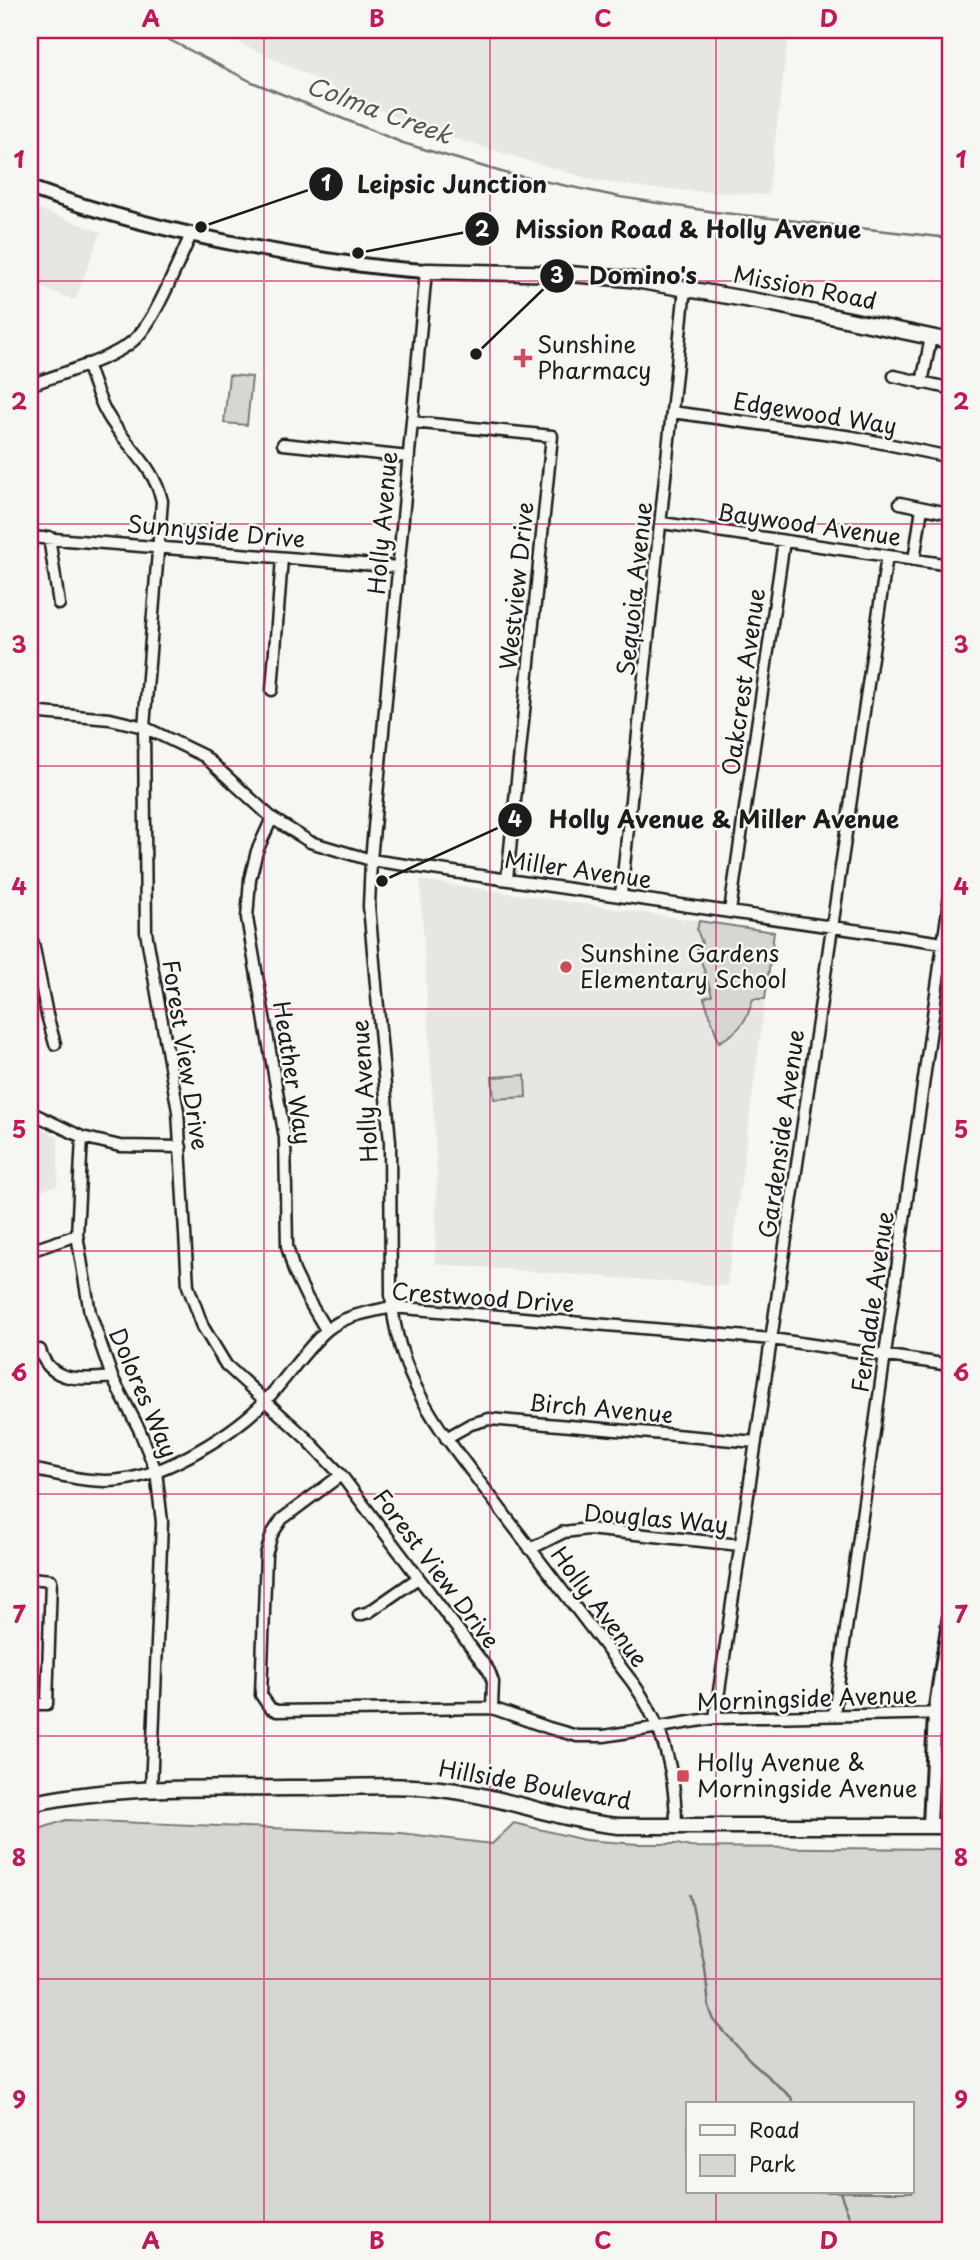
<svg xmlns="http://www.w3.org/2000/svg" width="980" height="2260" font-family="'Playpen Sans',sans-serif">
	<rect width="100%" height="100%" fill="#f6f6f2"/>
	<filter id="ink" filterUnits="userSpaceOnUse"><feTurbulence type="fractalNoise" baseFrequency=".0143" numOctaves="2"/><feDisplacementMap in="SourceGraphic" scale="14" xChannelSelector="R" yChannelSelector="G"/><feConvolveMatrix kernelMatrix="1 2 1 2 8 2 1 2 1" color-interpolation-filters="sRGB"/></filter>
	<g filter="url(#ink)">
		<!-- built -->
		<path fill="#e6e6e2" d="M 213,30 L 789,30 L 768,195 L 647,188 L 593,180 L 419,128 Z
			M 30,206 L 101,232 L 75,300 L 30,283 Z
			M 420,880 L 774,932 L 727,1286 L 435,1264 L 437,1171 Z
			M 30,1122 L 58,1137 L 58,1185 L 30,1194 Z"/>
		<!-- green -->
		<path fill="#d6d6d2" stroke="#797977" stroke-width="2" fill-rule="evenodd" d="M 229,375 L 252,377 L 247,425 L 224,423 Z
			M 699,921 L 774,932 L 765,999 L 753,999 C 747,1021 739,1032 719,1042 L 704,998 L 712,995 L 696,945 L 702,943 L 697,930 Z
			M 525,1075 L 526,1097 L 494,1099 L 492,1077 Z
			M 66,1820 L 400,1833 L 492,1844 L 514,1823 L 584,1840 L 638,1844 L 677,1844 L 690,1847 L 950,1849 L 950,2230 L 30,2230 L 30,1832 ZM 688,2104 L 912,2104 L 912,2192 L 688,2192 Z"/>
		<g fill="none" stroke-linecap="round" stroke-linejoin="round">
			<!-- stream -->
			<path stroke="#727271" stroke-width="2.5" d="M 150,30 L 252,82 L 403,143 L 505,173 L 620,197 L 715,212 L 949,238
				M 940,237 L 949,243
				M 690,1895 L 705,1968 L 709,2007 L 714,2020 L 750,2061 L 791,2097 L 794,2104
				M 840,2192 L 854,2230"/>
			<defs>
				<path id="minor" d="M 426,271 L 371,860 L 369,906 L 390,1142 L 391,1295 C 398,1390 453,1445 507,1518 C 549,1573 591,1628 633,1683 C 664,1726 676,1775 676,1827
					M 87,364 C 93,380 98,399 107,414 C 125,446 153,463 162,501 L 144,727 L 146,932 L 178,1111 L 188,1286 L 203,1327 L 226,1365 L 307,1439 L 341,1475 L 489,1671 L 493,1682 L 492,1708
					M 894,376 L 948,388
					M 922,383 L 931,337
					M 30,385 C 59,374 112,360 134,340 C 156,320 177,264 191,235
					M 672,412 L 853,437 L 950,457
					M 412,422 L 552,436 L 507,879
					M 283,444 L 409,457
					M 900,503 L 943,512
					M 662,523 L 950,565
					M 30,537 L 399,567
					M 49,537 L 59,604
					M 914,560 L 922,508
					M 272,690 L 282,558
					M 30,712 L 110,719 L 144,727 L 204,756 L 272,818 L 310,842 L 371,860 L 950,944
					M 272,818 L 257,851 L 250,879 L 247,918 L 285,1138 L 287,1246 L 294,1271 L 307,1298 L 326,1330
					M 621,895 L 685,288
					M 730,911 L 784,541
					M 30,943 L 33,943 L 47,1015 L 55,1044
					M 30,1112 L 82,1137 L 120,1146 L 181,1147
					M 82,1137 L 77,1235 L 90,1313 L 112,1377 L 139,1429 L 156,1471 L 162,1522 L 151,1790
					M 30,1251 L 77,1235
					M 40,1350 C 49,1383 83,1380 112,1377
					M 446,1438 L 471,1424 L 489,1419 L 756,1442
					M 30,1469 C 58,1474 90,1484 120,1480 C 167,1475 235,1433 267,1399 C 286,1379 307,1347 327,1330 C 345,1315 370,1312 392,1307 L 772,1339 L 950,1365
					M 341,1475 L 282,1519 L 272,1534 L 266,1555 L 261,1695 L 270,1708 L 277,1711 L 492,1708 L 549,1728 L 577,1736 L 604,1736 L 715,1718 L 950,1713
					M 530,1549 L 564,1532 L 588,1529 L 740,1545
					M 30,1578 L 51,1580 L 47,1704 L 30,1704
					M 359,1615 L 369,1612 L 418,1578
					M 834,1714 L 950,895
					M 715,1718 L 887,556"/>
				<path id="tertiary" d="M 30,188 C 104,215 179,233 257,248 C 313,258 369,268 426,271
					M 930,1826 L 935,1713 L 950,1615"/>
				<path id="secondary" d="M 426,271 L 570,274 L 629,279 L 768,303 L 950,341
					M 30,1804 C 115,1785 202,1789 289,1788 C 342,1788 396,1783 448,1790 C 506,1797 561,1821 619,1826 L 950,1826"/>
			</defs>
			<!-- minor casing -->
			<use href="#minor" stroke="#1c1c1c" stroke-width="15"/>
			<!-- tertiary casing -->
			<use href="#tertiary" stroke="#1c1c1c" stroke-width="18"/>
			<!-- secondary casing -->
			<use href="#secondary" stroke="#1c1c1c" stroke-width="19"/>
			<!-- minor -->
			<use href="#minor" stroke="#f6f6f2" stroke-width="10"/>
			<!-- tertiary -->
			<use href="#tertiary" stroke="#f6f6f2" stroke-width="12"/>
			<!-- secondary -->
			<use href="#secondary" stroke="#f6f6f2" stroke-width="14"/>
		</g>
	</g>
	<!-- grid -->
	<path fill="none" stroke="#c2185b" stroke-width="2" stroke-opacity="0.55" d="M 264,30 L 264,2230M 490,30 L 490,2230M 716,30 L 716,2104M 30,281 L 950,281M 30,524 L 950,524M 30,766 L 950,766M 30,1009 L 950,1009M 30,1251 L 950,1251M 30,1494 L 950,1494M 30,1736 L 950,1736M 30,1979 L 950,1979M 716,2192 L 716,2230"/>
	<!-- markers -->
	<g fill="#d1495b" stroke="#f6f6f2" stroke-width="2.5">
		<path d="M519.5 347.5h7v7h7v7h-7v7h-7v-7h-7v-7h7z"/>
		<circle cx="566" cy="967" r="7"/>
		<rect x="676" y="1769" width="14" height="14" rx="3.5"/>
	</g>
	<g text-anchor="middle" stroke-width="5" stroke-linejoin="round" paint-order="stroke">
		<!-- street labels -->
		<g font-size="23" fill="#1c1c1c" stroke="#f6f6f2">
			<text transform="translate(805 288) rotate(11)" y="8">Mission Road</text>
			<text transform="translate(815 414) rotate(9)" y="8">Edgewood Way</text>
			<text transform="translate(383 523) rotate(-85)" y="8">Holly Avenue</text>
			<text transform="translate(809 525) rotate(8)" y="8">Baywood Avenue</text>
			<text transform="translate(216 532) rotate(5)" y="8">Sunnyside Drive</text>
			<text transform="translate(517 586) rotate(-84)" y="8">Westview Drive</text>
			<text transform="translate(635 589) rotate(-84)" y="8">Sequoia Avenue</text>
			<text transform="translate(744 682) rotate(-82)" y="8">Oakcrest Avenue</text>
			<text transform="translate(578 870) rotate(8)" y="8">Miller Avenue</text>
			<text transform="translate(185 1055) rotate(81)" y="8">Forest View Drive</text>
			<text transform="translate(292 1073) rotate(81)" y="8">Heather Way</text>
			<text transform="translate(365 1091) rotate(-94)" y="8">Holly Avenue</text>
			<text transform="translate(782 1134) rotate(-82)" y="8">Gardenside Avenue</text>
			<text transform="translate(483 1298) rotate(4)" y="8">Crestwood Drive</text>
			<text transform="translate(873 1302) rotate(-82)" y="8">Ferndale Avenue</text>
			<text transform="translate(143 1393) rotate(67)" y="8">Dolores Way</text>
			<text transform="translate(601 1409) rotate(5)" y="8">Birch Avenue</text>
			<text transform="translate(656 1519) rotate(5)" y="8">Douglas Way</text>
			<text transform="translate(436 1569) rotate(53)" y="8">Forest View Drive</text>
			<text transform="translate(599 1607) rotate(53)" y="8">Holly Avenue</text>
			<text transform="translate(807 1699) rotate(-2)" y="8">Morningside Avenue</text>
			<text transform="translate(535 1785) rotate(10)" y="8">Hillside Boulevard</text>
		</g>
		<!-- poi labels -->
		<g font-size="23" fill="#1c1c1c" stroke="#f6f6f2" text-anchor="start">
			<text x="537" y="353">Sunshine<tspan x="537" dy="26">Pharmacy</tspan></text>
			<text x="580" y="962">Sunshine Gardens<tspan x="580" dy="26">Elementary School</tspan></text>
			<text x="697" y="1771">Holly Avenue &amp;<tspan x="697" dy="26">Morningside Avenue</tspan></text>
		</g>
		<!-- water labels -->
		<g font-size="24" font-style="italic" fill="#565654" stroke="#f6f6f2">
			<text transform="translate(379 111) rotate(20)" y="8">Colma Creek</text>
		</g>
	</g>
	<!-- callouts -->
	<path fill="none" stroke="#1c1c1c" stroke-width="2.5" d="M201 227L326 184M358 253L482 229M476 354L557 276M382 881L515 820"/>
	<g fill="#1c1c1c" stroke="#f6f6f2" stroke-width="2.5">
		<circle cx="201" cy="227" r="7"/>
		<circle cx="358" cy="253" r="7"/>
		<circle cx="476" cy="354" r="7"/>
		<circle cx="382" cy="881" r="7"/>
		<circle cx="326" cy="184" r="18"/>
		<circle cx="482" cy="229" r="18"/>
		<circle cx="557" cy="276" r="18"/>
		<circle cx="515" cy="820" r="18"/>
	</g>
	<g font-size="21" text-anchor="middle" font-weight="bold" fill="#fff">
		<text x="326" y="191">1</text>
		<text x="482" y="237">2</text>
		<text x="557" y="283">3</text>
		<text x="515" y="827">4</text>
	</g>
	<g font-size="24" text-anchor="middle" font-weight="bold" fill="#1c1c1c" stroke="#f6f6f2" stroke-width="5" stroke-linejoin="round" paint-order="stroke">
		<text x="452" y="193">Leipsic Junction</text>
		<text x="688" y="238">Mission Road &amp; Holly Avenue</text>
		<text x="643" y="284">Domino's</text>
		<text x="724" y="828">Holly Avenue &amp; Miller Avenue</text>
	</g>
	<!-- margin -->
	<rect width="980" height="2260" fill="none" stroke="#f6f6f2" stroke-width="77"/>
	<!-- legend -->
	<rect x="686" y="2102" width="228" height="91" fill="#f6f6f2" stroke="#9f9f9c" stroke-width="2"/>
	<rect x="700" y="2125" width="35" height="10" fill="#f6f6f2" stroke="#9f9f9c" stroke-width="2"/>
	<text x="749" y="2138" font-size="21" fill="#1c1c1c">Road</text>
	<rect x="700" y="2155" width="35" height="21" fill="#d6d6d2" stroke="#9f9f9c" stroke-width="2"/>
	<text x="749" y="2172" font-size="21" fill="#1c1c1c">Park</text>
	<rect x="38" y="38" width="904" height="2184" fill="none" stroke="#c2185b" stroke-width="2.5"/>
	<g font-size="23" text-anchor="middle" font-weight="bold" fill="#c2185b">
		<text x="151" y="27">A</text>
		<text x="377" y="27">B</text>
		<text x="603" y="27">C</text>
		<text x="829" y="27">D</text>
		<text x="19" y="168">1</text>
		<text x="961" y="168">1</text>
		<text x="19" y="410">2</text>
		<text x="961" y="410">2</text>
		<text x="19" y="653">3</text>
		<text x="961" y="653">3</text>
		<text x="19" y="895">4</text>
		<text x="961" y="895">4</text>
		<text x="19" y="1138">5</text>
		<text x="961" y="1138">5</text>
		<text x="19" y="1381">6</text>
		<text x="961" y="1381">6</text>
		<text x="19" y="1623">7</text>
		<text x="961" y="1623">7</text>
		<text x="19" y="1866">8</text>
		<text x="961" y="1866">8</text>
		<text x="19" y="2108">9</text>
		<text x="961" y="2108">9</text>
		<text x="151" y="2249">A</text>
		<text x="377" y="2249">B</text>
		<text x="603" y="2249">C</text>
		<text x="829" y="2249">D</text>
	</g>
</svg>
